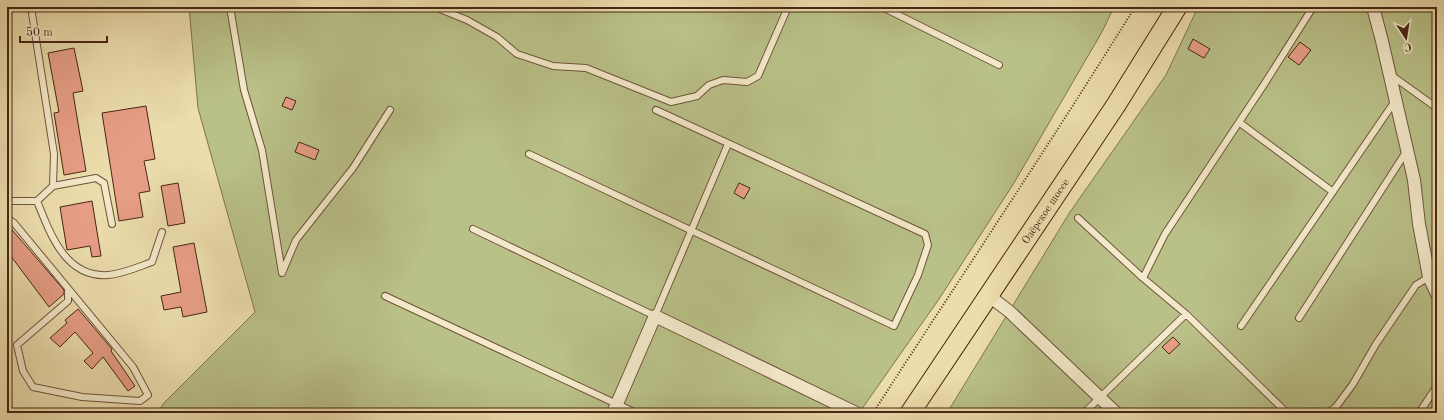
<svg xmlns="http://www.w3.org/2000/svg" width="1444" height="420" font-family="'Old Standard TT',serif">
	<rect width="100%" height="100%" fill="#ecddad"/>
	<filter id="stains"><feTurbulence type="fractalNoise" baseFrequency=".005" numOctaves="4"/><feColorMatrix values="0 0 0 0 .2 0 0 0 0 .09 0 0 0 0 .02 0 0 0 .5 -.17"/></filter>
	<radialGradient id="worn" r=".72"><stop offset=".6" stop-color="#630" stop-opacity="0"/><stop offset="1" stop-color="#630" stop-opacity=".3"/></radialGradient>
	<!-- green -->
	<path fill="#b9c088" stroke="#80734e" d="M 189,7 L 1114,7 L 1102,32 L 1014,183 L 939,299 L 859,413 L 157,413 L 164,403 L 255,312 L 198,108 Z
		M 1198,7 L 1437,7 L 1437,413 L 947,413 L 1070,212 L 1166,75 Z"/>
	<!-- building -->
	<path fill="#e79e86" stroke="#472615" d="M 1193,39 L 1210,49 L 1204,58 L 1188,49 Z
		M 1300,42 L 1311,50 L 1299,65 L 1288,57 Z
		M 74,48 L 83,91 L 73,93 L 86,171 L 64,175 L 54,113 L 59,112 L 48,53 Z
		M 286,97 L 296,101 L 292,110 L 282,106 Z
		M 146,106 L 155,159 L 144,161 L 150,191 L 139,193 L 143,217 L 119,221 L 102,113 Z
		M 299,142 L 319,150 L 315,160 L 295,152 Z
		M 178,183 L 185,223 L 168,226 L 161,186 Z
		M 739,183 L 750,188 L 744,199 L 734,193 Z
		M 92,201 L 101,256 L 92,257 L 90,246 L 67,250 L 60,207 Z
		M 7,224 L 64,290 L 64,294 L 49,307 L 7,251 Z
		M 194,243 L 207,312 L 183,317 L 181,307 L 164,310 L 161,296 L 181,292 L 173,247 Z
		M 78,309 L 112,349 L 111,351 L 135,386 L 128,391 L 103,357 L 92,369 L 84,361 L 93,353 L 75,332 L 60,347 L 50,338 L 67,323 L 65,320 Z
		M 1173,337 L 1180,344 L 1169,354 L 1162,347 Z"/>
	<g fill="none" stroke-linecap="round" stroke-linejoin="round">
		<defs>
			<path id="lane" d="M 230,7 L 244,90 L 262,150 L 282,273 L 296,240 L 353,168 L 390,110
				M 435,7 L 467,20 L 497,37 L 517,54 L 553,66 L 586,68 L 671,102 L 697,96 L 709,85 L 723,80 L 747,82 L 758,76 L 788,7
				M 882,7 L 999,65
				M 1391,75 L 1437,108
				M 1240,123 L 1333,192
				M 529,154 L 894,326 L 918,275 L 928,245 L 925,234 L 656,110
				M 53,186 L 96,178 L 104,183 L 112,224
				M 7,201 L 37,201 L 53,186 L 54,154 L 31,7
				M 37,201 C 50,233 65,278 108,275 C 123,274 138,267 152,262 L 162,232
				M 7,218 L 14,223 L 133,367 L 148,395 L 140,401 L 82,397 L 33,387 L 23,371 L 17,345 L 68,301 L 68,290
				M 1078,218 L 1143,278 L 1186,314 L 1287,413
				M 473,229 L 655,316 L 728,144
				M 1143,278 L 1165,234 L 1265,83 L 1313,7
				M 385,296 L 636,413
				M 1299,318 L 1406,152
				M 1241,326 L 1395,101
				M 1084,413 L 1186,314
				M 1328,413 L 1336,407 L 1353,384 L 1376,344 L 1416,285 L 1429,277
				M 1419,413 L 1437,386"/>
			<path id="street" d="M 1373,7 L 1382,41 L 1414,180 L 1419,224 L 1429,277 L 1437,294
				M 988,295 L 1010,312 L 1116,413
				M 613,413 L 655,316 L 856,413"/>
			<g id="primary">
				<path id="s1" d="M 910,413 L 1116,105 L 1177,7"/>
			</g>
		</defs>
		<!-- lane casing -->
		<use href="#lane" stroke="#70543b" stroke-width="8"/>
		<!-- street casing -->
		<use href="#street" stroke="#70543b" stroke-width="14"/>
		<!-- primary casing -->
		<use href="#primary" stroke="#472615" stroke-width="21"/>
		<!-- path -->
		<path stroke="#472615" stroke-width="2" stroke-dasharray="1 2" stroke-linecap="butt" d="M 873,413 C 960,278 1050,144 1135,7"/>
		<!-- lane -->
		<use href="#lane" stroke="#f3e9ca" stroke-width="6"/>
		<!-- street -->
		<use href="#street" stroke="#f3e9ca" stroke-width="12"/>
		<!-- primary -->
		<use href="#primary" stroke="#ecddad" stroke-width="19"/>
	</g>
	<g text-anchor="middle" stroke-width="4" stroke-linejoin="round" paint-order="stroke">
		<!-- street labels -->
		<g font-size="11" fill="#472615" stroke="#f3e9ca">
			<text dy="4" stroke="none"><textPath href="#s1" startOffset="243">Озёрское шоссе</textPath></text>
		</g>
	</g>
	<!-- margin -->
	<rect width="1444" height="420" fill="none" stroke="#ecddad" stroke-width="24"/>
	<rect x="8" y="8" width="1428" height="404" fill="none" stroke="#472615" stroke-width="2"/>
	<rect x="12" y="12" width="1420" height="396" fill="none" stroke="#472615"/>
	<!-- north arrow -->
	<g transform="translate(1406 38) rotate(168)" stroke="#f3e9ca" stroke-width="3" paint-order="stroke">
	<path d="M0-3L7 15L0 10L-7 15Z" fill="#472615"/>
	<text y="-6" font-size="11" font-weight="bold" text-anchor="middle" fill="#472615">С</text>
	</g>
	<!-- scale -->
	<path d="M20 36v6h87v-6" fill="none" stroke="#472615" stroke-width="2"/>
	<text x="26" y="36" font-size="12" fill="#472615" stroke="#f3e9ca" stroke-width="3" paint-order="stroke">50 m</text>
	<rect width="100%" height="100%" filter="url(#stains)"/>
	<rect width="100%" height="100%" fill="url(#worn)"/>
</svg>
